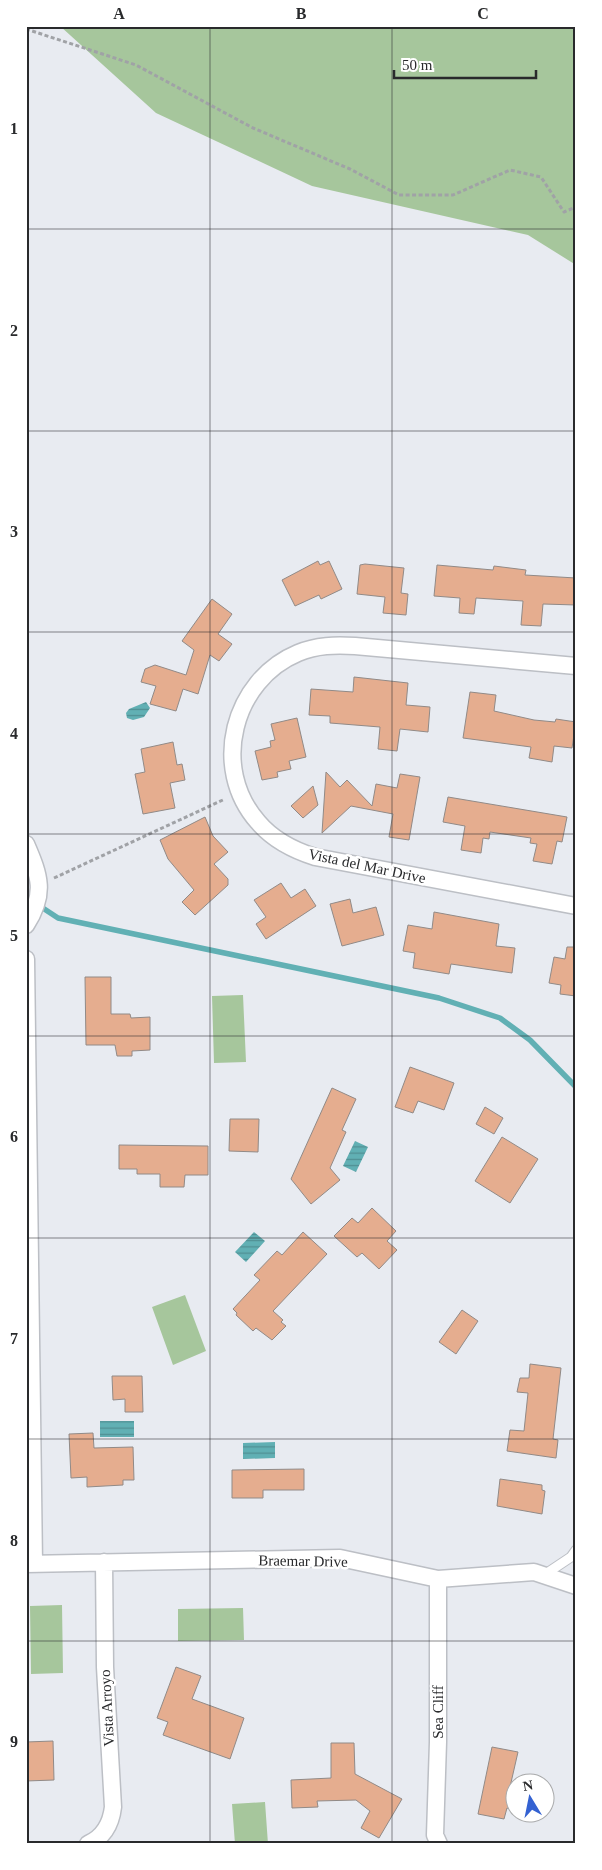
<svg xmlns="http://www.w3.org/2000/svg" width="602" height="1870" font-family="Georgia,serif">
	<defs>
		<pattern id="water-rules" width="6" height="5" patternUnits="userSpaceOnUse" patternTransform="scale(1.25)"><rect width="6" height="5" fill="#61b0b4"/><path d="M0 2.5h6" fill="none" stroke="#508f93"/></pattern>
	</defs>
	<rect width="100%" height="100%" fill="#e8ebf1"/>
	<!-- grass -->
	<path fill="#a6c69c" d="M 60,26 L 576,26 L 576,265 L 528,235 L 312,186 L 156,113 Z
		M 243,995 L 246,1062 L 214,1063 L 212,996 Z
		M 185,1295 L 206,1351 L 173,1365 L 152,1307 Z
		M 62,1605 L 63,1673 L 31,1674 L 30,1606 Z
		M 243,1608 L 244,1640 L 178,1641 L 178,1609 Z
		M 265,1802 L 268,1844 L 235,1844 L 232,1804 Z"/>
	<!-- water -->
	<path fill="url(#water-rules)" d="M 146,702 L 150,708 L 144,717 L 133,720 L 127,718 L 126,713 L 129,709 Z
		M 355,1141 L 368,1147 L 356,1172 L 343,1166 Z
		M 254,1232 L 265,1241 L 246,1262 L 235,1252 Z
		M 100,1421 L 134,1421 L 134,1437 L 100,1437 Z
		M 275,1442 L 275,1458 L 243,1459 L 243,1443 Z"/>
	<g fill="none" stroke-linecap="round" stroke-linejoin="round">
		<!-- stream -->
		<path stroke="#61b0b4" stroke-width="5.5" d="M 26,897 L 58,918 L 439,998 L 500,1018 L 530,1040 L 576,1087"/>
	</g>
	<!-- building -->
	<path fill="#e5ad8f" stroke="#918a87" d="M 318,561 L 320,565 L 329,561 L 342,589 L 321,599 L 319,595 L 295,606 L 282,580 Z
		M 365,564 L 404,568 L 401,593 L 408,594 L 406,615 L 383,613 L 385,597 L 357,594 L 360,565 Z
		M 437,565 L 493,570 L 494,566 L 526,570 L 525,575 L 576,578 L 576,605 L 543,604 L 541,626 L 521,625 L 523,601 L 476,598 L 474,614 L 459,613 L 460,598 L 434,596 Z
		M 212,599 L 232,614 L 218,634 L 232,644 L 219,661 L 210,655 L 198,694 L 183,689 L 176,711 L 150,704 L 156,686 L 141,682 L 145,669 L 155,665 L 186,675 L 194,650 L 182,641 Z
		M 354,677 L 408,683 L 406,705 L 430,707 L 428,732 L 400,729 L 397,751 L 378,749 L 380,727 L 330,723 L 330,716 L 309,715 L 311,689 L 353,692 Z
		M 470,692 L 496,695 L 494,711 L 534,720 L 555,722 L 556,719 L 576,722 L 572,748 L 554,746 L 552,762 L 529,758 L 531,747 L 463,738 Z
		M 297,718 L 306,757 L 289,761 L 291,769 L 277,772 L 278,777 L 262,780 L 255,751 L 271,747 L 270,741 L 275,740 L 271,724 Z
		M 173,742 L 177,765 L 182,764 L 185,780 L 170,783 L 175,808 L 143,814 L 135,774 L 145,772 L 141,749 Z
		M 326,772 L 340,787 L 347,780 L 372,806 L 376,784 L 397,788 L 400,774 L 420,777 L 409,840 L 389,837 L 393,814 L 351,806 L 322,833 Z
		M 313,786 L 318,805 L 303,818 L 291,806 Z
		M 448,797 L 567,817 L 562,842 L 557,841 L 552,864 L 533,861 L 537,844 L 530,843 L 531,838 L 490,832 L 489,839 L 483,838 L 481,853 L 461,850 L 465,826 L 443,822 Z
		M 205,817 L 213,836 L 228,852 L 214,864 L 228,879 L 228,885 L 195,915 L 182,902 L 194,890 L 168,859 L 160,840 Z
		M 281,883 L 291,898 L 305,889 L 316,906 L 266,939 L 256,924 L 266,917 L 254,900 Z
		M 350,899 L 353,913 L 376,907 L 384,935 L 342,946 L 330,904 Z
		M 434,912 L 499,924 L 496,946 L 515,948 L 512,973 L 451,964 L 449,974 L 413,968 L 415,953 L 403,951 L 408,925 L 432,929 Z
		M 567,947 L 576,947 L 576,996 L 560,994 L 561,985 L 549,983 L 554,957 L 565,959 Z
		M 85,977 L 111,977 L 111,1014 L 130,1014 L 131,1018 L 150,1017 L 150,1050 L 132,1051 L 132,1056 L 117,1056 L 115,1045 L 86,1045 Z
		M 410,1067 L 454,1083 L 444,1110 L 418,1101 L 413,1113 L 395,1107 Z
		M 332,1088 L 356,1099 L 342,1130 L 346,1132 L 330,1168 L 340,1180 L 311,1204 L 291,1179 Z
		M 485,1107 L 503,1118 L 494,1134 L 476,1124 Z
		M 230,1119 L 259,1119 L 258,1152 L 229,1151 Z
		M 502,1137 L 538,1159 L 510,1203 L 475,1181 Z
		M 119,1145 L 208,1146 L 208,1175 L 185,1175 L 184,1187 L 160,1187 L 160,1174 L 137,1174 L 137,1169 L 119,1169 Z
		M 372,1208 L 396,1231 L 387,1241 L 397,1250 L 379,1269 L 362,1253 L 357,1257 L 334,1236 L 352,1218 L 358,1223 Z
		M 303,1232 L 327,1254 L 273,1311 L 283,1320 L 281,1322 L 286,1326 L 272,1340 L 256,1328 L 253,1331 L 236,1315 L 237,1313 L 233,1309 L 260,1280 L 254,1275 L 277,1251 L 282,1255 Z
		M 462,1310 L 478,1321 L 456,1354 L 439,1342 Z
		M 530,1364 L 561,1368 L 553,1439 L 558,1440 L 556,1458 L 507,1451 L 510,1430 L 524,1431 L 528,1393 L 517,1392 L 520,1378 L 529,1378 Z
		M 112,1376 L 142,1376 L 143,1412 L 125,1412 L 125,1399 L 113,1400 Z
		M 93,1433 L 94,1448 L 133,1447 L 134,1480 L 123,1480 L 123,1485 L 87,1487 L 87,1477 L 71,1478 L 69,1434 Z
		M 304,1469 L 304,1490 L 263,1490 L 263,1498 L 232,1498 L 232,1470 Z
		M 500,1479 L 542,1485 L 542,1490 L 545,1491 L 542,1514 L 497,1506 Z
		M 176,1667 L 201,1676 L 192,1699 L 244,1718 L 230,1759 L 163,1735 L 168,1722 L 157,1718 Z
		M 53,1741 L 54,1780 L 26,1781 L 26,1742 Z
		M 331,1743 L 354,1743 L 355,1774 L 402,1799 L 379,1838 L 361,1828 L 370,1811 L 356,1800 L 317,1801 L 318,1807 L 292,1808 L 291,1780 L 331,1778 Z
		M 492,1747 L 518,1752 L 510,1787 L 514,1788 L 514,1810 L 507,1808 L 504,1819 L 478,1814 Z"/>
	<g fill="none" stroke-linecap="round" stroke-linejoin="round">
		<defs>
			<path id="lane" d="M 544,1575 L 571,1557 L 576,1550"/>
			<path id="street" d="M 576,666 L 355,646 C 335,645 317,645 298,653 C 233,680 210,768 258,822 C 273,840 293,850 315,857 L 576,906
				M 26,844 C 40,876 46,894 26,925
				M 26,959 L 34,1564
				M 26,1564 L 340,1558 L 438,1579 L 534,1572 L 576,1586
				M 438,1579 L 438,1742 L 435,1835 L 439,1844
				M 88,1844 C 104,1837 111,1824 113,1807 L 105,1667 L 104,1562"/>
		</defs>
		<!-- lane casing -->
		<use href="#lane" stroke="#bcbfc5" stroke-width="11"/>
		<!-- street casing -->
		<use href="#street" stroke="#bcbfc5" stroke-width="19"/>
		<!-- path -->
		<path stroke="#a0a2a6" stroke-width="3" stroke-dasharray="4 2.5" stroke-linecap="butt" d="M 26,29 L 136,65 L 253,128 L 350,169 L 399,195 L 453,195 L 510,170 L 541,177 L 564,212 L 576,207
			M 576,333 L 576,335
			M 54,878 L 225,799"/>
		<!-- lane -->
		<use href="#lane" stroke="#fff" stroke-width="9"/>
		<!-- street -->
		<use href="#street" stroke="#fff" stroke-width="16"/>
	</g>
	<!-- grid -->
	<path fill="none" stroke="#292a2c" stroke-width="1" stroke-opacity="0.55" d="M 210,26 L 210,1844M 392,26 L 392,1844M 26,229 L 576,229M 26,431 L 576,431M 26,632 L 576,632M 26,834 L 576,834M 26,1036 L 576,1036M 26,1238 L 576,1238M 26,1439 L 576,1439M 26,1641 L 576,1641"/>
	<g text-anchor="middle" stroke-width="5" stroke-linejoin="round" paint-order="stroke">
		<!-- street labels -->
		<g font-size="15" fill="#292a2c" stroke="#fff">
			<text transform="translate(367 866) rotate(12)" y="5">Vista del Mar Drive</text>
			<text transform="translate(303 1561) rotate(1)" y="5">Braemar Drive</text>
			<text transform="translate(107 1708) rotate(-93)" y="5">Vista Arroyo</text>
			<text transform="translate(438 1712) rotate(-90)" y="5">Sea Cliff</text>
		</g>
	</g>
	<!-- border -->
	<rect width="602" height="1870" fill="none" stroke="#ffffff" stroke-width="55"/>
	<!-- north arrow -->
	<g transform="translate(530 1798) rotate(350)"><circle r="24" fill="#ffffff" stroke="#a9aaab"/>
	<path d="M0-4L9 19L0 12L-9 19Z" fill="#3462d2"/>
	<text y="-8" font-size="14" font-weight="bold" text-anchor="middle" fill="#292a2c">N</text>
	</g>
	<!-- scale -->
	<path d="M394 70v8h142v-8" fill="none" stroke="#292a2c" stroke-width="2.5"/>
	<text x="402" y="70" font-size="15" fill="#292a2c" stroke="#ffffff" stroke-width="4" paint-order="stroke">50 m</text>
	<rect x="28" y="28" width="546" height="1814" fill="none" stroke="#292a2c" stroke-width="2"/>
	<g font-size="16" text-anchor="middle" font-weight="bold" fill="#292a2c">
		<text x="119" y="19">A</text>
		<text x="301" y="19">B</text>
		<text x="483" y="19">C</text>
		<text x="14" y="134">1</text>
		<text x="14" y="336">2</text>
		<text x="14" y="537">3</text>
		<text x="14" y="739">4</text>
		<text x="14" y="941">5</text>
		<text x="14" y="1142">6</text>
		<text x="14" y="1344">7</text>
		<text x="14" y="1546">8</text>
		<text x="14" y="1747">9</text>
	</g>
</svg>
